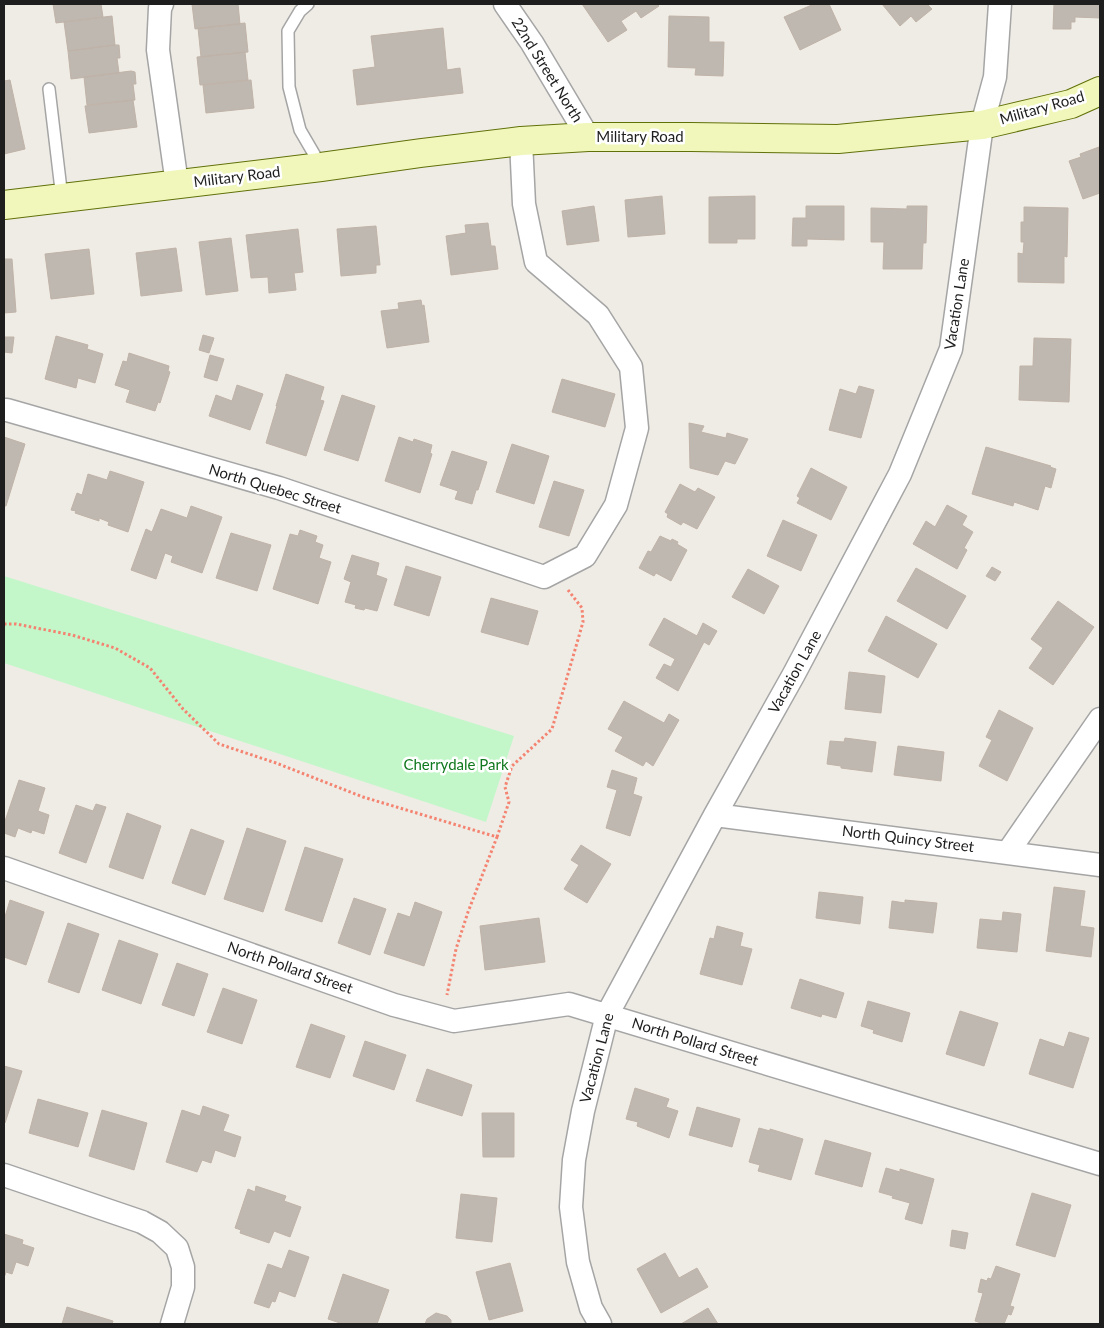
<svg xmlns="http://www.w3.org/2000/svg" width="1104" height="1328" font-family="Lato,sans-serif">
	<rect width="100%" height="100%" fill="#efece5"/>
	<!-- park -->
	<path fill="#c3f7ca" d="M 4,576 L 514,736 L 486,822 L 4,663 Z"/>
	<!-- building -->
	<path fill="#bfb8b1" stroke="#c0b3a8" d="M 53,4 L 101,4 L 103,17 L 56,23 Z
		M 192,4 L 238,4 L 240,24 L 195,29 Z
		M 582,4 L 657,4 L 659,6 L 641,18 L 636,11 L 621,21 L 627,30 L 608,42 Z
		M 814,4 L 829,4 L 841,30 L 800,50 L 784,17 Z
		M 882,4 L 927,4 L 932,9 L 916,22 L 911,16 L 900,26 Z
		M 1054,4 L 1100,4 L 1100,18 L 1075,17 L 1075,22 L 1071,22 L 1071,29 L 1053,29 Z
		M 112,16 L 115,45 L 68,51 L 64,22 Z
		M 669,16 L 709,17 L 709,42 L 724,42 L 723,76 L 695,75 L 696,68 L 668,67 Z
		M 245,23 L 248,52 L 201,57 L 198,28 Z
		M 443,28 L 447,70 L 460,68 L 463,93 L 357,105 L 353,70 L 375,67 L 371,36 Z
		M 115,45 L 119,45 L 120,58 L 117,58 L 119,73 L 71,79 L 68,51 Z
		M 245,52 L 248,80 L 200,85 L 197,57 Z
		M 131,71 L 135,72 L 136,84 L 133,84 L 135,100 L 87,105 L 84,77 Z
		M 10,80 L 25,149 L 4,154 L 4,81 Z
		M 251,80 L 254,108 L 206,113 L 203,85 Z
		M 133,100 L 137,127 L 89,133 L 85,106 Z
		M 1099,147 L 1100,193 L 1083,199 L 1069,161 L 1081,157 L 1080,154 Z
		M 662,196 L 665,234 L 628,237 L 625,200 Z
		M 755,196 L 755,239 L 737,239 L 737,243 L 709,243 L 709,197 Z
		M 594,206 L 599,241 L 567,245 L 562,211 Z
		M 806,206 L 844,206 L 844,240 L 807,239 L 807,246 L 792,246 L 793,218 L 806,218 Z
		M 907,206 L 927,206 L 926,243 L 923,243 L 922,269 L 883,269 L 884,242 L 871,242 L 871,208 L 907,209 Z
		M 1024,207 L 1068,208 L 1067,257 L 1064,256 L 1064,283 L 1018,282 L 1018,253 L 1023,254 L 1024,242 L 1021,242 L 1021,222 L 1024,222 Z
		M 488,223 L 491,246 L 495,246 L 498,269 L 451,275 L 446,236 L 466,233 L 465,225 Z
		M 376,226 L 380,265 L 376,265 L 376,273 L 341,276 L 337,229 Z
		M 298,229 L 303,272 L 294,273 L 296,290 L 269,293 L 268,277 L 251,278 L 246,235 Z
		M 231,238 L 238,291 L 206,295 L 199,242 Z
		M 176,248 L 182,291 L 141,296 L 136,253 Z
		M 89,249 L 94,294 L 51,299 L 45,254 Z
		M 4,259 L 12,259 L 16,312 L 4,313 Z
		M 421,300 L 422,306 L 424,305 L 429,342 L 387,348 L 381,311 L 399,309 L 398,303 Z
		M 203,335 L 214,338 L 209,353 L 199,350 Z
		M 56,336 L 88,345 L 87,349 L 103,354 L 95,383 L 78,378 L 76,388 L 45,379 Z
		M 4,337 L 14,337 L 12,353 L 4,352 Z
		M 1034,338 L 1071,339 L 1069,402 L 1019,400 L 1020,366 L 1033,366 Z
		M 129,353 L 169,366 L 168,371 L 170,372 L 160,403 L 158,402 L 155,411 L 126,402 L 130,390 L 115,385 L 123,361 L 127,362 Z
		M 210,355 L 224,359 L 217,381 L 204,377 Z
		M 286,374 L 324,387 L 320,400 L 324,401 L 306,456 L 266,443 L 277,406 L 276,406 Z
		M 562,379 L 615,394 L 605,427 L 552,412 Z
		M 237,385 L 263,394 L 250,430 L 209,416 L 216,395 L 232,401 Z
		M 859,386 L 874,390 L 861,438 L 829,430 L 840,389 L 856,394 Z
		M 342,395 L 375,406 L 358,461 L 324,450 Z
		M 689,423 L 704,426 L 701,432 L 726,438 L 727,433 L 748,439 L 735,464 L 725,461 L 718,475 L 690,468 Z
		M 4,437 L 25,444 L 6,506 L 4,506 Z
		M 399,437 L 413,442 L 414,439 L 432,445 L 430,453 L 432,454 L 420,493 L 385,481 Z
		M 512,444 L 549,456 L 534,504 L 496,492 Z
		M 986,447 L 1051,466 L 1050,467 L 1056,469 L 1051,488 L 1045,486 L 1038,510 L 1014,502 L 1013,506 L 972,494 Z
		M 452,451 L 487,462 L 478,490 L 476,490 L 472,504 L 455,499 L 458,491 L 440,485 Z
		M 811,468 L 847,487 L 831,520 L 797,503 L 800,498 L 797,496 Z
		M 110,471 L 144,482 L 128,532 L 108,525 L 109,522 L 99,518 L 99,521 L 75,513 L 76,511 L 71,510 L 77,493 L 82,495 L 88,474 L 107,480 Z
		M 554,481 L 584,490 L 569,536 L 539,527 Z
		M 680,484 L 695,492 L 698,488 L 715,497 L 697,529 L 683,522 L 681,525 L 667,517 L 668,514 L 665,512 Z
		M 947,505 L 967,516 L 962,525 L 973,532 L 964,548 L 967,550 L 957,569 L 913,544 L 926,521 L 935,527 Z
		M 191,506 L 222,517 L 202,573 L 171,562 L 173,556 L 165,553 L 156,579 L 131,570 L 146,529 L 152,532 L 161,509 L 187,518 Z
		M 783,520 L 817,535 L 801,571 L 767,556 Z
		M 300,530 L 317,536 L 315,542 L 323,545 L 319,558 L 331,562 L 318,604 L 273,589 L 290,534 L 298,536 Z
		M 231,533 L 271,545 L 257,591 L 216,578 Z
		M 660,536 L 671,541 L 672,539 L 678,542 L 677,544 L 687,550 L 671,581 L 656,573 L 654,576 L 639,568 L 648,551 L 651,552 Z
		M 352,555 L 379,563 L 376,575 L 387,579 L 377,611 L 365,608 L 364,610 L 355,608 L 356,605 L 345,602 L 351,582 L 344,579 Z
		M 406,566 L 441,577 L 429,616 L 394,605 Z
		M 992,567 L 1001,572 L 995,581 L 986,576 Z
		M 916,568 L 966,596 L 947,629 L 897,601 Z
		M 748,569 L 779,586 L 764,614 L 732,597 Z
		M 491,598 L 538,611 L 528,645 L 481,632 Z
		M 1058,601 L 1094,627 L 1053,685 L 1029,668 L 1043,648 L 1031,639 Z
		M 886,616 L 937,644 L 918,678 L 868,651 Z
		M 664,618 L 697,636 L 703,623 L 717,631 L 709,645 L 704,642 L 678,691 L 656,678 L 664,664 L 671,667 L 675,659 L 649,645 Z
		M 849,672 L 885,676 L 881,713 L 845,709 Z
		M 624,701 L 664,723 L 669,714 L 679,720 L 653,766 L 646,761 L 643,766 L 615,751 L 623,737 L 608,729 Z
		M 999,710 L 1033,728 L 1007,781 L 979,766 L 992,740 L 986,737 Z
		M 845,738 L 876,742 L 872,772 L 841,768 L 841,766 L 827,764 L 830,741 L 844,742 Z
		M 898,746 L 944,752 L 941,781 L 894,775 Z
		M 612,770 L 637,778 L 633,794 L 642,797 L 630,836 L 606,828 L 617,790 L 607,787 Z
		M 19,780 L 45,788 L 38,811 L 49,815 L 44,834 L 32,830 L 31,833 L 18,828 L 15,837 L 4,833 L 5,824 L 4,824 Z
		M 96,804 L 106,807 L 86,863 L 59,853 L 76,805 L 93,811 Z
		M 127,813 L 161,826 L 143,879 L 109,867 Z
		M 247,828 L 286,841 L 263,912 L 224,899 Z
		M 191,829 L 224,841 L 205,895 L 172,883 Z
		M 581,845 L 611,864 L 587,903 L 564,889 L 579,865 L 571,860 Z
		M 305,847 L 343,859 L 322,922 L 285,910 Z
		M 1054,887 L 1085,891 L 1080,926 L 1094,928 L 1091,957 L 1046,951 Z
		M 819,892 L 863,897 L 860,924 L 816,918 Z
		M 354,898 L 386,909 L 370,955 L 338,943 Z
		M 10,900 L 44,912 L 26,965 L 4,957 L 4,920 Z
		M 905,900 L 937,903 L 933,933 L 889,928 L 892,901 L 905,903 Z
		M 415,902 L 442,912 L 424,966 L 384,953 L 398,913 L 410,917 Z
		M 1003,912 L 1021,914 L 1017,952 L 977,948 L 980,919 L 1002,921 Z
		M 539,918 L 545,962 L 485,970 L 480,926 Z
		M 68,923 L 99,934 L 79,993 L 48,982 Z
		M 717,926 L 743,933 L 740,946 L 752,949 L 742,985 L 700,974 L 710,938 L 714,939 Z
		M 119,940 L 158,954 L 141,1004 L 102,990 Z
		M 177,963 L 208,974 L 194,1016 L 162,1005 Z
		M 800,979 L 844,993 L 836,1018 L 822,1014 L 821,1017 L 791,1008 Z
		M 223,988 L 257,1000 L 242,1044 L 207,1032 Z
		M 868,1001 L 910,1013 L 902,1042 L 873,1033 L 874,1030 L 861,1026 Z
		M 960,1011 L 998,1023 L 984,1066 L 946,1054 Z
		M 311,1024 L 345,1036 L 330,1078 L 296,1067 Z
		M 1069,1032 L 1089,1038 L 1073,1088 L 1029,1074 L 1040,1039 L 1064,1047 Z
		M 365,1041 L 406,1055 L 394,1090 L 353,1076 Z
		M 4,1066 L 22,1071 L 5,1123 L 4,1122 Z
		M 427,1069 L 472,1085 L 462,1116 L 416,1101 Z
		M 635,1088 L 669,1099 L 666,1107 L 678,1111 L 669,1138 L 637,1126 L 638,1122 L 626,1119 Z
		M 38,1099 L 88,1113 L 78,1147 L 29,1133 Z
		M 203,1106 L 229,1115 L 223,1131 L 241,1137 L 235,1157 L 215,1150 L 211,1163 L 202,1160 L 197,1172 L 166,1162 L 182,1110 L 200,1116 Z
		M 697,1107 L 740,1119 L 732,1147 L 689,1135 Z
		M 102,1110 L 147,1123 L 134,1170 L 89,1156 Z
		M 482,1113 L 514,1113 L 514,1157 L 483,1157 Z
		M 759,1128 L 770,1131 L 770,1129 L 803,1139 L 791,1180 L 758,1171 L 760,1165 L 749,1162 Z
		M 825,1140 L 871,1153 L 862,1187 L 815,1174 Z
		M 886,1168 L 900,1172 L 900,1169 L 934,1179 L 922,1224 L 905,1219 L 910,1203 L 892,1198 L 893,1196 L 879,1192 Z
		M 256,1186 L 286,1196 L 284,1201 L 301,1207 L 290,1237 L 274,1231 L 269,1243 L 240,1233 L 241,1230 L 235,1228 L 248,1189 L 255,1192 Z
		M 1032,1193 L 1071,1205 L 1055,1257 L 1016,1245 Z
		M 461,1194 L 497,1198 L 492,1242 L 456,1238 Z
		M 952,1230 L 968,1233 L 965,1249 L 950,1246 Z
		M 4,1234 L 23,1240 L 22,1244 L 34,1248 L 28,1266 L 16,1262 L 12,1274 L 6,1272 L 4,1278 Z
		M 289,1250 L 309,1257 L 295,1297 L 279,1291 L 275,1302 L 272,1301 L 269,1308 L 254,1303 L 268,1264 L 282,1269 Z
		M 665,1253 L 679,1278 L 697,1268 L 708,1287 L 661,1313 L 637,1269 Z
		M 510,1263 L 523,1311 L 489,1320 L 476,1272 Z
		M 996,1266 L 1020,1274 L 1010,1306 L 1014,1307 L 1011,1315 L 1008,1314 L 1004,1324 L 984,1324 L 975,1321 L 983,1293 L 978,1292 L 981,1279 L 987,1281 L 988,1278 L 991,1279 Z
		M 343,1274 L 389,1290 L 377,1324 L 343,1324 L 328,1319 Z
		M 67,1307 L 113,1321 L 112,1324 L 62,1324 Z
		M 708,1308 L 718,1324 L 681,1324 Z
		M 436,1313 L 447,1316 L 451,1320 L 451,1324 L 425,1324 L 427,1319 Z"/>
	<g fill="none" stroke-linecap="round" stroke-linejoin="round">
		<defs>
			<path id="lane" d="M 308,4 L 300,11 L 288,31 L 289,87 L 300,130 L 321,166
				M 49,89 L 62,198"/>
			<path id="street" d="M 162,4 L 160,8 L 158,50 L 177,184
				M 505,4 L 532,43 L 588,137
				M 4,410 L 7,410 L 279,488 L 544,577 L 585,556 L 616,505 L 637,428 L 631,367 L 598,315 L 536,262 L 524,204 L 521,141
				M 715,815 L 1100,865
				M 1008,852 L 1100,719
				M 4,868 L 394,1005 L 454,1021 L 569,1004 L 1100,1164
				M 4,1175 L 142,1222 L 160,1232 L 177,1248 L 183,1267 L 183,1287 L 172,1324
				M 600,1324 L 591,1308 L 578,1262 L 571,1207 L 574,1160 L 583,1111 L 607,1015 L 715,815 L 794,674 L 900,474 L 951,349 L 982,125 L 995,77 L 1000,4"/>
			<path id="secondary" d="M 4,205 L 321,167 L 421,153 L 521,141 L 588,137 L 691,137 L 838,139 L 982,125 L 1071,104 L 1100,91"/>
		</defs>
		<!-- lane casing -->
		<use href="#lane" stroke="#a5a5a5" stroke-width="14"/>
		<!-- street casing -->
		<use href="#street" stroke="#a5a5a5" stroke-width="25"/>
		<!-- secondary casing -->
		<use href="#secondary" stroke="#617109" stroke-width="30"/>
		<!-- path -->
		<path stroke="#f48471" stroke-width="3" stroke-dasharray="2.5 2.5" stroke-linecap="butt" d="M 4,624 L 16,624 L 72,635 L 115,648 L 150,668 L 183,709 L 219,744 L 276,763 L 363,797 L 497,837 L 468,912 L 456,949 L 447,995
			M 497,837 L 509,802 L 505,787 L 512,766 L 552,729 L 579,636 L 583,622 L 582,608 L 568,590"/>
		<!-- lane -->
		<use href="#lane" stroke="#fff" stroke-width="11"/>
		<!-- street -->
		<use href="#street" stroke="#fff" stroke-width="22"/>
		<!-- secondary -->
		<use href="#secondary" stroke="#f1f7bb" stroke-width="28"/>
	</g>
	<g text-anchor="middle" stroke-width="5" stroke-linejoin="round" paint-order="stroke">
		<!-- street labels -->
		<g font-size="15" fill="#1e1e1e" stroke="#fff">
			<text transform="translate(547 70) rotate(58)" y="5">22nd Street North</text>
			<text transform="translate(1042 108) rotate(-16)" y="5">Military Road</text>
			<text x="640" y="142">Military Road</text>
			<text transform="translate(237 177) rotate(-7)" y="5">Military Road</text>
			<text transform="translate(957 304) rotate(-81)" y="5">Vacation Lane</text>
			<text transform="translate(275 489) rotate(17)" y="5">North Quebec Street</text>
			<text transform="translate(795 672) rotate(-61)" y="5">Vacation Lane</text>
			<text transform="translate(908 839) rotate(7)" y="5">North Quincy Street</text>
			<text transform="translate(290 968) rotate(19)" y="5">North Pollard Street</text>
			<text transform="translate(695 1042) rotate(17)" y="5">North Pollard Street</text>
			<text transform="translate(597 1058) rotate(-75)" y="5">Vacation Lane</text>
		</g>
		<!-- park labels -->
		<g font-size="15" fill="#10781e" stroke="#fff">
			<text x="456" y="770">Cherrydale Park</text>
		</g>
	</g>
	<!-- border -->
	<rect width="1104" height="1328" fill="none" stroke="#1e1e1e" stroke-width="10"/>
</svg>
